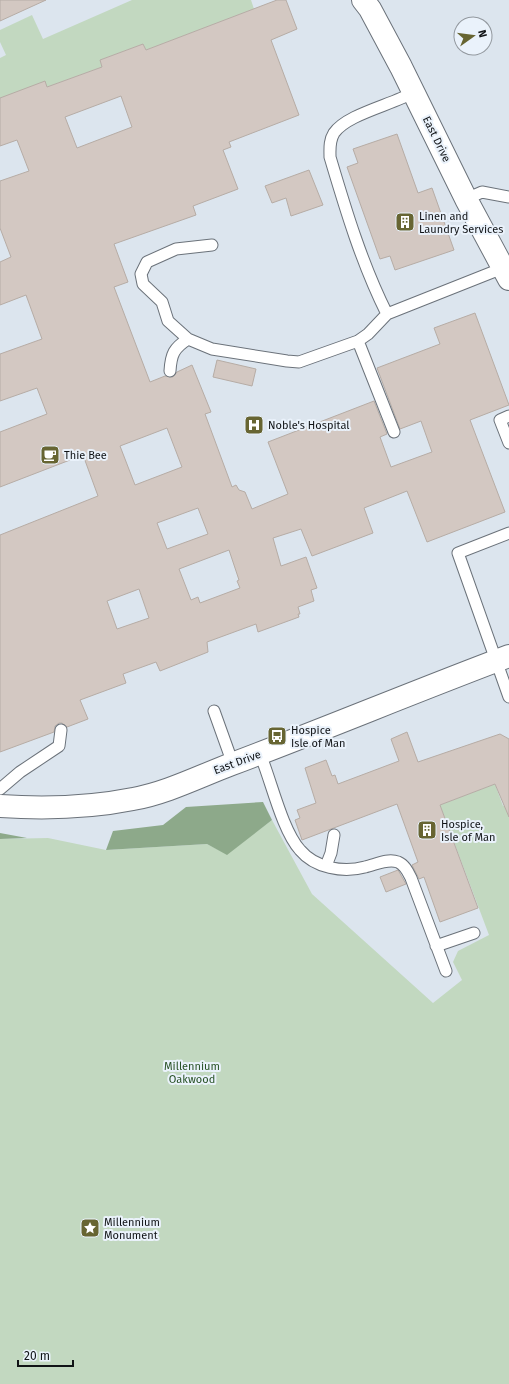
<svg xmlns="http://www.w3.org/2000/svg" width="509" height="1384" font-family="'Fira Sans',sans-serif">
	<rect width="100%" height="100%" fill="#dce5ee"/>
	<!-- green -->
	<path fill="#c2d8c0" d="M 132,0 L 251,0 L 254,9 L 146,50 L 143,44 L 100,60 L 102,67 L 47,87 L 45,82 L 0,105 L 0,58 L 6,55 L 0,42 L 0,30 L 32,15 L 43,39 Z
		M 495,784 L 503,806 L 509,804 L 509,1384 L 0,1384 L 0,839 L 48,838 L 106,850 L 207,844 L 227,854 L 272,820 L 312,894 L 433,1003 L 462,980 L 453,962 L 458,951 L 489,935 L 440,805 Z"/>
	<!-- forest -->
	<path fill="#8da98a" d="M 263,802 L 272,820 L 227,855 L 207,844 L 106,850 L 113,831 L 163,825 L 186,807 Z
		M 0,833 L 27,838 L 0,839 Z"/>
	<!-- building -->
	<path fill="#d3c8c2" stroke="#b6aca5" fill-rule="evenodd" d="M 0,0 L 46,0 L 0,21 Z
		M 277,0 L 286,0 L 297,29 L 271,40 L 299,115 L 229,142 L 231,147 L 223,150 L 238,189 L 193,206 L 196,215 L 114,244 L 128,282 L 114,287 L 150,382 L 165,376 L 173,377 L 177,372 L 192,365 L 211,412 L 205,414 L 232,487 L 236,485 L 239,490 L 245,492 L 252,509 L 288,494 L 268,442 L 374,401 L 387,434 L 380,437 L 391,467 L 432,452 L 421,421 L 400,429 L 377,368 L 440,344 L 434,328 L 475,313 L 509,405 L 470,420 L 505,512 L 427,542 L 407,491 L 364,508 L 373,533 L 312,556 L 301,529 L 273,538 L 281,566 L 306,557 L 317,588 L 311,590 L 314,601 L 298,607 L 300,614 L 298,614 L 299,617 L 258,632 L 256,624 L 207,642 L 208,652 L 160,671 L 156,662 L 123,674 L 126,683 L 80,700 L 88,719 L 67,727 L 62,723 L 59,723 L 55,726 L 54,732 L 0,752 L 0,535 L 98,496 L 83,455 L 0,487 L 0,432 L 47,414 L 37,388 L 0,401 L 0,354 L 42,339 L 26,295 L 0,305 L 0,262 L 11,257 L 0,228 L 0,181 L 29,171 L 17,140 L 0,146 L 0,98 L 45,81 L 47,87 L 102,67 L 100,60 L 143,44 L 146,50 ZM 121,96 L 132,127 L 77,148 L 65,117 ZM 167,428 L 182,467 L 135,485 L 120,446 ZM 198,508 L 208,534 L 167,549 L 157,523 ZM 229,550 L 239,580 L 237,581 L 240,588 L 200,603 L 198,597 L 191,600 L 179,569 ZM 139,589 L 149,618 L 117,629 L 107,601 Z
		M 397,134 L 418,193 L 432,188 L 454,250 L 395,270 L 390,256 L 380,259 L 347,167 L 358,163 L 353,149 Z
		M 309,170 L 323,205 L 291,216 L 286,198 L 272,203 L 265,186 Z
		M 217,360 L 256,369 L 252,386 L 213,377 Z
		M 407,732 L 418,762 L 500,734 L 509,739 L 509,817 L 495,784 L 440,805 L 478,908 L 440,922 L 424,877 L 419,879 L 412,865 L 418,862 L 397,804 L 302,840 L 295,820 L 300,818 L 297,810 L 316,803 L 305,768 L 326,760 L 332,776 L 335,775 L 338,784 L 399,761 L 391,739 Z
		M 398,870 L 406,884 L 386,892 L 380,877 Z"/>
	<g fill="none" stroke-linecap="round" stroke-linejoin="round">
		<defs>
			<path id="lane" d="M 466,199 L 482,192 L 509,197
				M 212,245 L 176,249 L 147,262 L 141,274 L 143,284 L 162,302 L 168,321 L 188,339 L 212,349 L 287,361 L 299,362 L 358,341 L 368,334 L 387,314 L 503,268
				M 387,314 C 362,264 346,211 330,157 C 330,149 329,141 334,133 C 347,114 392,105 414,92
				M 358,341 L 394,432
				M 170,371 C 171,354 174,348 188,339
				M 509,416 L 500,420 L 509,443
				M 509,533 L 458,553 L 509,697
				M 214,711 L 233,764
				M 260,754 C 271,780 282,830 300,850 C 315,868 343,873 365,867 C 375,865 387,858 398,862 C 405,865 408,872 411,878 L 446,971
				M 0,789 L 20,772 L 59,746 L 61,730
				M 326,866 L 331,853 L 334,835
				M 436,946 L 474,933"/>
			<path id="street" d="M 363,0 L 370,9 L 401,67 L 466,199 L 509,279
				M 0,806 C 45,809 88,808 133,799 C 167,793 200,776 232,764 C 325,729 416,691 509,656"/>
		</defs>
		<!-- lane casing -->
		<use href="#lane" stroke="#6b727a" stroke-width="13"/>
		<!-- street casing -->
		<use href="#street" stroke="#6b727a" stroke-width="24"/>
		<!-- lane -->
		<use href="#lane" stroke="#fff" stroke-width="11"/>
		<!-- street -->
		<use href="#street" stroke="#fff" stroke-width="22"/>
	</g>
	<!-- icons -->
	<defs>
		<symbol id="building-square" viewBox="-11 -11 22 22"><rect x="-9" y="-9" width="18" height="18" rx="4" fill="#676532" stroke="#eaf2fb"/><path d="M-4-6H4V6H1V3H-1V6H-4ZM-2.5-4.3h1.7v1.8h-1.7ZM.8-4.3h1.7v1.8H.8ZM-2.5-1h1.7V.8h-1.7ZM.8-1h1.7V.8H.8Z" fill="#fff"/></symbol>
		<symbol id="hospital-square" viewBox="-11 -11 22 22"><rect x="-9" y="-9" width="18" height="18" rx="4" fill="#676532" stroke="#eaf2fb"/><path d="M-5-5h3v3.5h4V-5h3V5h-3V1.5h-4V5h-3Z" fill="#fff"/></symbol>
		<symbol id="cafe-square" viewBox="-11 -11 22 22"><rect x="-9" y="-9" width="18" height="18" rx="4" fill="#676532" stroke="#eaf2fb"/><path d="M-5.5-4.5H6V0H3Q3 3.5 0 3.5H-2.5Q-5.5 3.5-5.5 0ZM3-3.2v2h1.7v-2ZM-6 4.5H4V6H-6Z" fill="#fff"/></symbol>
		<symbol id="bus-square" viewBox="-11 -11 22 22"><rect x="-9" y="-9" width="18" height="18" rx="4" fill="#676532" stroke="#eaf2fb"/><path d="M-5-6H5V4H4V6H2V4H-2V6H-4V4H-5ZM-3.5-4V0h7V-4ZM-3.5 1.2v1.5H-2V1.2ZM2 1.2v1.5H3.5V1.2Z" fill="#fff"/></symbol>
		<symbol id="sight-square" viewBox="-11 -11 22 22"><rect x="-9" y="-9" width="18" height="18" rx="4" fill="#676532" stroke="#eaf2fb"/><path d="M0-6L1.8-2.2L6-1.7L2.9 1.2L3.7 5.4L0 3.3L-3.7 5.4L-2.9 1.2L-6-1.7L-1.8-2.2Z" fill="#fff"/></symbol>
	</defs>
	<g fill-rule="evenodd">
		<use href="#building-square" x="394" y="211" width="22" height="22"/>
		<use href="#hospital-square" x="243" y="414" width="22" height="22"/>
		<use href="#cafe-square" x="39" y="444" width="22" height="22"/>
		<use href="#bus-square" x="266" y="725" width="22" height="22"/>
		<use href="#building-square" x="416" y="819" width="22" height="22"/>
		<use href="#sight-square" x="79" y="1217" width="22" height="22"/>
	</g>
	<g text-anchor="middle" stroke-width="4" stroke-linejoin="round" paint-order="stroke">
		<!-- street labels -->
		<g font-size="11" fill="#101316" stroke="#eaf2fb">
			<text transform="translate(437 139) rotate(64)" y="4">East Drive</text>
			<text transform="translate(237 762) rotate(-20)" y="4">East Drive</text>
		</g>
		<!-- poi labels -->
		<g font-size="11" fill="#101316" stroke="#eaf2fb" text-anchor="start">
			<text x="419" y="220">Linen and<tspan x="419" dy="13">Laundry Services</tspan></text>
			<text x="268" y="429">Noble's Hospital</text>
			<text x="64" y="459">Thie Bee</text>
			<text x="291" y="734">Hospice<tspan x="291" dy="13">Isle of Man</tspan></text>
			<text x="441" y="828">Hospice,<tspan x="441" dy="13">Isle of Man</tspan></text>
			<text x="104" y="1226">Millennium<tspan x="104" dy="13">Monument</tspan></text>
		</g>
		<!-- park labels -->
		<g font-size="11" fill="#285226" stroke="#eaf2fb">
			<text x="192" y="1070">Millennium<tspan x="192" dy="13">Oakwood</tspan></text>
		</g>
	</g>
	<!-- north arrow -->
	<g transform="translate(473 36) rotate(76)"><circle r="19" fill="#eaf2fb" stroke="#93999f"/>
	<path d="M0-3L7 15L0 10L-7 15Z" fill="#676532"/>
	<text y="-6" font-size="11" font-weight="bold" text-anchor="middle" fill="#101316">N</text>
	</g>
	<!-- scale -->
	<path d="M18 1360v6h55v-6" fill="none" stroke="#101316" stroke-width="2"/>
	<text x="24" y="1360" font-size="12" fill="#101316" stroke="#eaf2fb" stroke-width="3" paint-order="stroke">20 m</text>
</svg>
